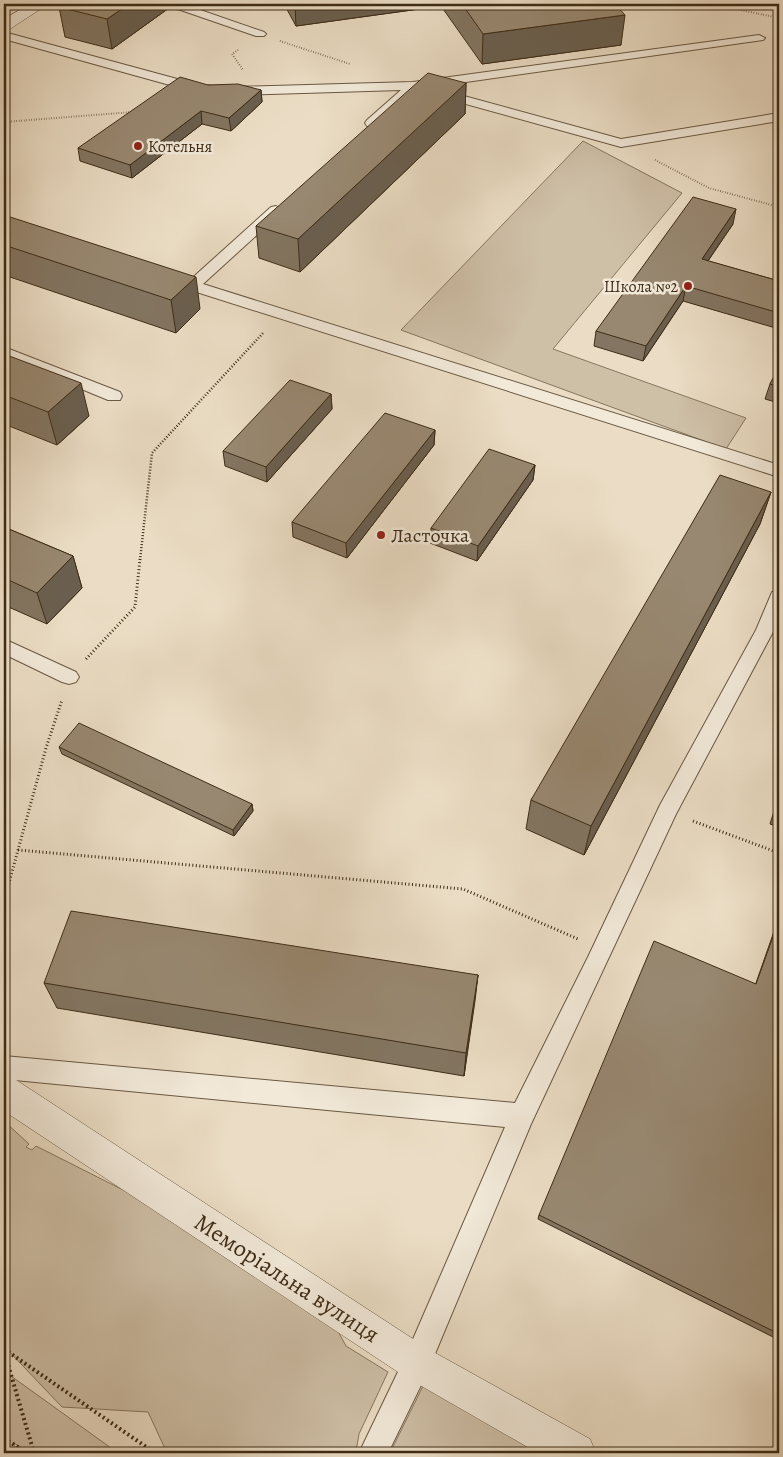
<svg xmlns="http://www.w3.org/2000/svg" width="783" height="1457" font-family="Alegreya,serif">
	<rect width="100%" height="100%" fill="#ebddc5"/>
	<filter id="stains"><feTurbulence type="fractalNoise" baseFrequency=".004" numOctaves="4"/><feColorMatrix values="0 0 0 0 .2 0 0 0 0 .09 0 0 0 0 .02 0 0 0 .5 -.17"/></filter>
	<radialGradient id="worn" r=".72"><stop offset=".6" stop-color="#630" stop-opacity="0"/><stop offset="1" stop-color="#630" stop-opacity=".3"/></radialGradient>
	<!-- green -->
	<path fill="#cebfa7" stroke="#86765e" d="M 583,141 L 682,193 L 553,349 L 746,418 L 726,449 L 401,330 Z
		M 4,1121 L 29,1144 L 26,1147 L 32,1150 L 36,1146 L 145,1201 L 334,1324 L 346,1346 L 388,1372 L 359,1434 L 357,1446 L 349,1453 L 167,1453 L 148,1412 L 62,1407 L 4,1346 Z
		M 4,1371 L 118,1453 L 29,1453 L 14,1443 L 16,1453 L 4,1453 Z
		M 423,1386 L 541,1453 L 390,1453 Z"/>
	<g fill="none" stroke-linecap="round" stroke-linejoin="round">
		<defs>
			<path id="lane" d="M 167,4 L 183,4 L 264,32 L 266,34 L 264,36 L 256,36 L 169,6 Z
				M 4,32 L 203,86 L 205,89 L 199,93 L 195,92 L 4,39 Z
				M 759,35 L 765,38 L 763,40 L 431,87 L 621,139 L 779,113 L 779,121 L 621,147 L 415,90 L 375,126 L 367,126 L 365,123 L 367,120 L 401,90 L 233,95 L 227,91 L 233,87 L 413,82 Z
				M 276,206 L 283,210 L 281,213 L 203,284 L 779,465 L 779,477 L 187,289 L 166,282 L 164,279 L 166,276 L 171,275 L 190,280 L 271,207 Z
				M 4,347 L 120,392 L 122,396 L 120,400 L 108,400 L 4,357 Z
				M 779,590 L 779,618 L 774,630 L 676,814 L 531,1124 L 427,1373 L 388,1453 L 359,1453 L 407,1353 L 505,1127 L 4,1079 L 4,1056 L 515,1103 L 588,957 L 660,805 L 756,630 L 770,597 L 772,592 Z
				M 4,639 L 76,672 L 79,677 L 76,682 L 69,684 L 62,682 L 4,654 Z"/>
			<path id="street" d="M 30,4 L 48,4 L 10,29 L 4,31 L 4,19 Z
				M 4,1076 L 16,1080 L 430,1350 L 590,1439 L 596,1453 L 538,1453 L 404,1376 L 4,1111 Z"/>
		</defs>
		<!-- lane casing -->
		<use href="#lane" stroke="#695842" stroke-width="2"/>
		<!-- street casing -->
		<use href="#street" stroke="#695842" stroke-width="1"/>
		<!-- path-far3 -->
		<path stroke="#3e2c16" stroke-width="2" stroke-dasharray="0.5 2" stroke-linecap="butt" d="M 712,4 L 779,18
			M 280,41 L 350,64
			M 238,50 L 232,54 L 243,70
			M 4,122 L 133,112
			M 655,160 L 709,188 L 779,207"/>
		<!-- path-far2 -->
		<path stroke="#3e2c16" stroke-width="2.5" stroke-dasharray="1 2" stroke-linecap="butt" d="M 140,560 L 152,453 L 264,332"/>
		<!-- path-far1 -->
		<path stroke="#3e2c16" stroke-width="3" stroke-dasharray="1 2.5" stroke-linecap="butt" d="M 86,659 L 135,607 L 140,559
			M 693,821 L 779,853
			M 18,850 L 463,889 L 578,939
			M 4,901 L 46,748 L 62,700"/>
		<!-- path -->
		<path stroke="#3e2c16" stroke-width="4" stroke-dasharray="2 3" stroke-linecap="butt" d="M 4,1349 L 155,1453
			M 4,1351 L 34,1453
			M 4,1438 L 27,1453"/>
		<!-- lane -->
		<use href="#lane" fill="#f2e9d9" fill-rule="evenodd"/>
		<!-- street -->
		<use href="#street" fill="#f2e9d9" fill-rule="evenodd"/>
	</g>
	<!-- wall -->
	<path fill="#837561" stroke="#3e2c16" d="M 64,4 L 169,4 L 169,8 L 112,49 L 65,37 L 59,7 Z
		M 284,4 L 615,4 L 621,45 L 482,64 L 441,6 L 296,26 Z
		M 466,83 L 465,114 L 300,272 L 259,258 L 256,226 Z
		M 208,85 L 261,90 L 262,102 L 231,131 L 202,124 L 132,178 L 80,161 L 78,148 Z
		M 4,215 L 200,309 L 176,333 L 4,275 Z
		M 733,224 L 708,261 L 779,281 L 779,329 L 683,301 L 643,361 L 594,346 L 596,331 Z
		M 4,354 L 89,416 L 57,445 L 4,424 Z
		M 779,367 L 779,403 L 765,399 L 770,384 Z
		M 331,394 L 332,409 L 267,482 L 225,466 L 223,451 Z
		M 435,430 L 434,445 L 347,558 L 293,537 L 292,522 Z
		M 535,465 L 533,480 L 477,561 L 430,543 L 431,528 Z
		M 771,492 L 760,524 L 584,855 L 526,829 L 531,800 Z
		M 4,527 L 73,556 L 82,588 L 47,624 L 4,605 Z
		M 59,747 L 252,804 L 253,811 L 234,836 L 62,754 Z
		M 779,795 L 779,827 L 770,824 Z
		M 779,917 L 779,1340 L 538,1219 L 539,1215 L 756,983 Z
		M 478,975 L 464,1076 L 57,1008 L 44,983 Z"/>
	<!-- shaded-wall -->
	<path fill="#6a5f4f" stroke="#3e2c16" d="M 129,4 L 169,4 L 169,8 L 112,49 L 107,19 Z
		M 295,4 L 442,4 L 441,6 L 296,26 Z
		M 625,15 L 621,45 L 482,64 L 483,34 Z
		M 466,83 L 465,114 L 300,272 L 298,239 Z
		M 261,90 L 262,102 L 231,131 L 229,118 Z
		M 201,111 L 202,124 L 132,178 L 130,165 Z
		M 736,209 L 733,224 L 699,274 L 702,259 Z
		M 196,277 L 200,309 L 176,333 L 171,300 Z
		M 686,286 L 683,301 L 643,361 L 646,346 Z
		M 81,383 L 89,416 L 57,445 L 48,412 Z
		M 331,394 L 332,409 L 267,482 L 266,467 Z
		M 435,430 L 434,445 L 347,558 L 346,543 Z
		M 535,465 L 533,480 L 477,561 L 478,546 Z
		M 771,492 L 760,524 L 584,855 L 591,826 Z
		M 73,556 L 82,588 L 47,624 L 37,593 Z
		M 252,804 L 253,811 L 234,836 L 233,830 Z
		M 478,975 L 475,1001 L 464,1076 L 466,1053 Z"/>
	<!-- building -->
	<path fill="#988871" stroke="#3e2c16" d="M 64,4 L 129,4 L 107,19 L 59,7 Z
		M 462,4 L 615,4 L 625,15 L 483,34 Z
		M 428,73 L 466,83 L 298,239 L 256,226 Z
		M 180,77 L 208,85 L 238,84 L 261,90 L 229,118 L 201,111 L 130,165 L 78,148 Z
		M 693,197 L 736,209 L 702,259 L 779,281 L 779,313 L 686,286 L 646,346 L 596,331 Z
		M 4,215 L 196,277 L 171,300 L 4,245 Z
		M 4,354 L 81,383 L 48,412 L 4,395 Z
		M 779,367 L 779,387 L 770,384 Z
		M 290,380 L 331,394 L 266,467 L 223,451 Z
		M 385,413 L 435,430 L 346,543 L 292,522 Z
		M 489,449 L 535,465 L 478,546 L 431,528 Z
		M 720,475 L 771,492 L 591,826 L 531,800 Z
		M 4,527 L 73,556 L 37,593 L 4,578 Z
		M 79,723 L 252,804 L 233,830 L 59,747 Z
		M 779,798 L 779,819 L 773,817 Z
		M 71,911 L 478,975 L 466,1053 L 44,983 Z
		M 779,920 L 779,1334 L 539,1215 L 654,941 L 756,984 Z"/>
	<!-- markers -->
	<g fill="#8f2418" stroke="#f2e9d9" stroke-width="2">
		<circle cx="138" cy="146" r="5"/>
		<circle cx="688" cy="286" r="5"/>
		<circle cx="381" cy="535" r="5"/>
	</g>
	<g text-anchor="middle" stroke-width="5" stroke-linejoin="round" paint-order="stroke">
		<!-- far-poi labels -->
		<g font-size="16" fill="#3e2c16" stroke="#f2e9d9" text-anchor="start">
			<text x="148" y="152">Котельня</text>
			<text x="678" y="292" text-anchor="end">Школа №2</text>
		</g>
		<!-- poi labels -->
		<g font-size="20" fill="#3e2c16" stroke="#f2e9d9" text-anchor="start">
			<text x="391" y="542">Ласточка</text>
		</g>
		<!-- near-street labels -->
		<g font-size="24" fill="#3e2c16" stroke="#f2e9d9">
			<text transform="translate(287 1278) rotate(33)" y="8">Меморіальна вулиця</text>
		</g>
	</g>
	<!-- margin -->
	<rect width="783" height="1457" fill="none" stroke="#ebddc5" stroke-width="20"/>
	<rect x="5" y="5" width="773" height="1447" fill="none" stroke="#3e2c16" stroke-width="2.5"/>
	<rect x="10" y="10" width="763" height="1437" fill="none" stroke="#3e2c16"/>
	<rect width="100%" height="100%" filter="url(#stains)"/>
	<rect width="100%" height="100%" fill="url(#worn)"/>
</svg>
